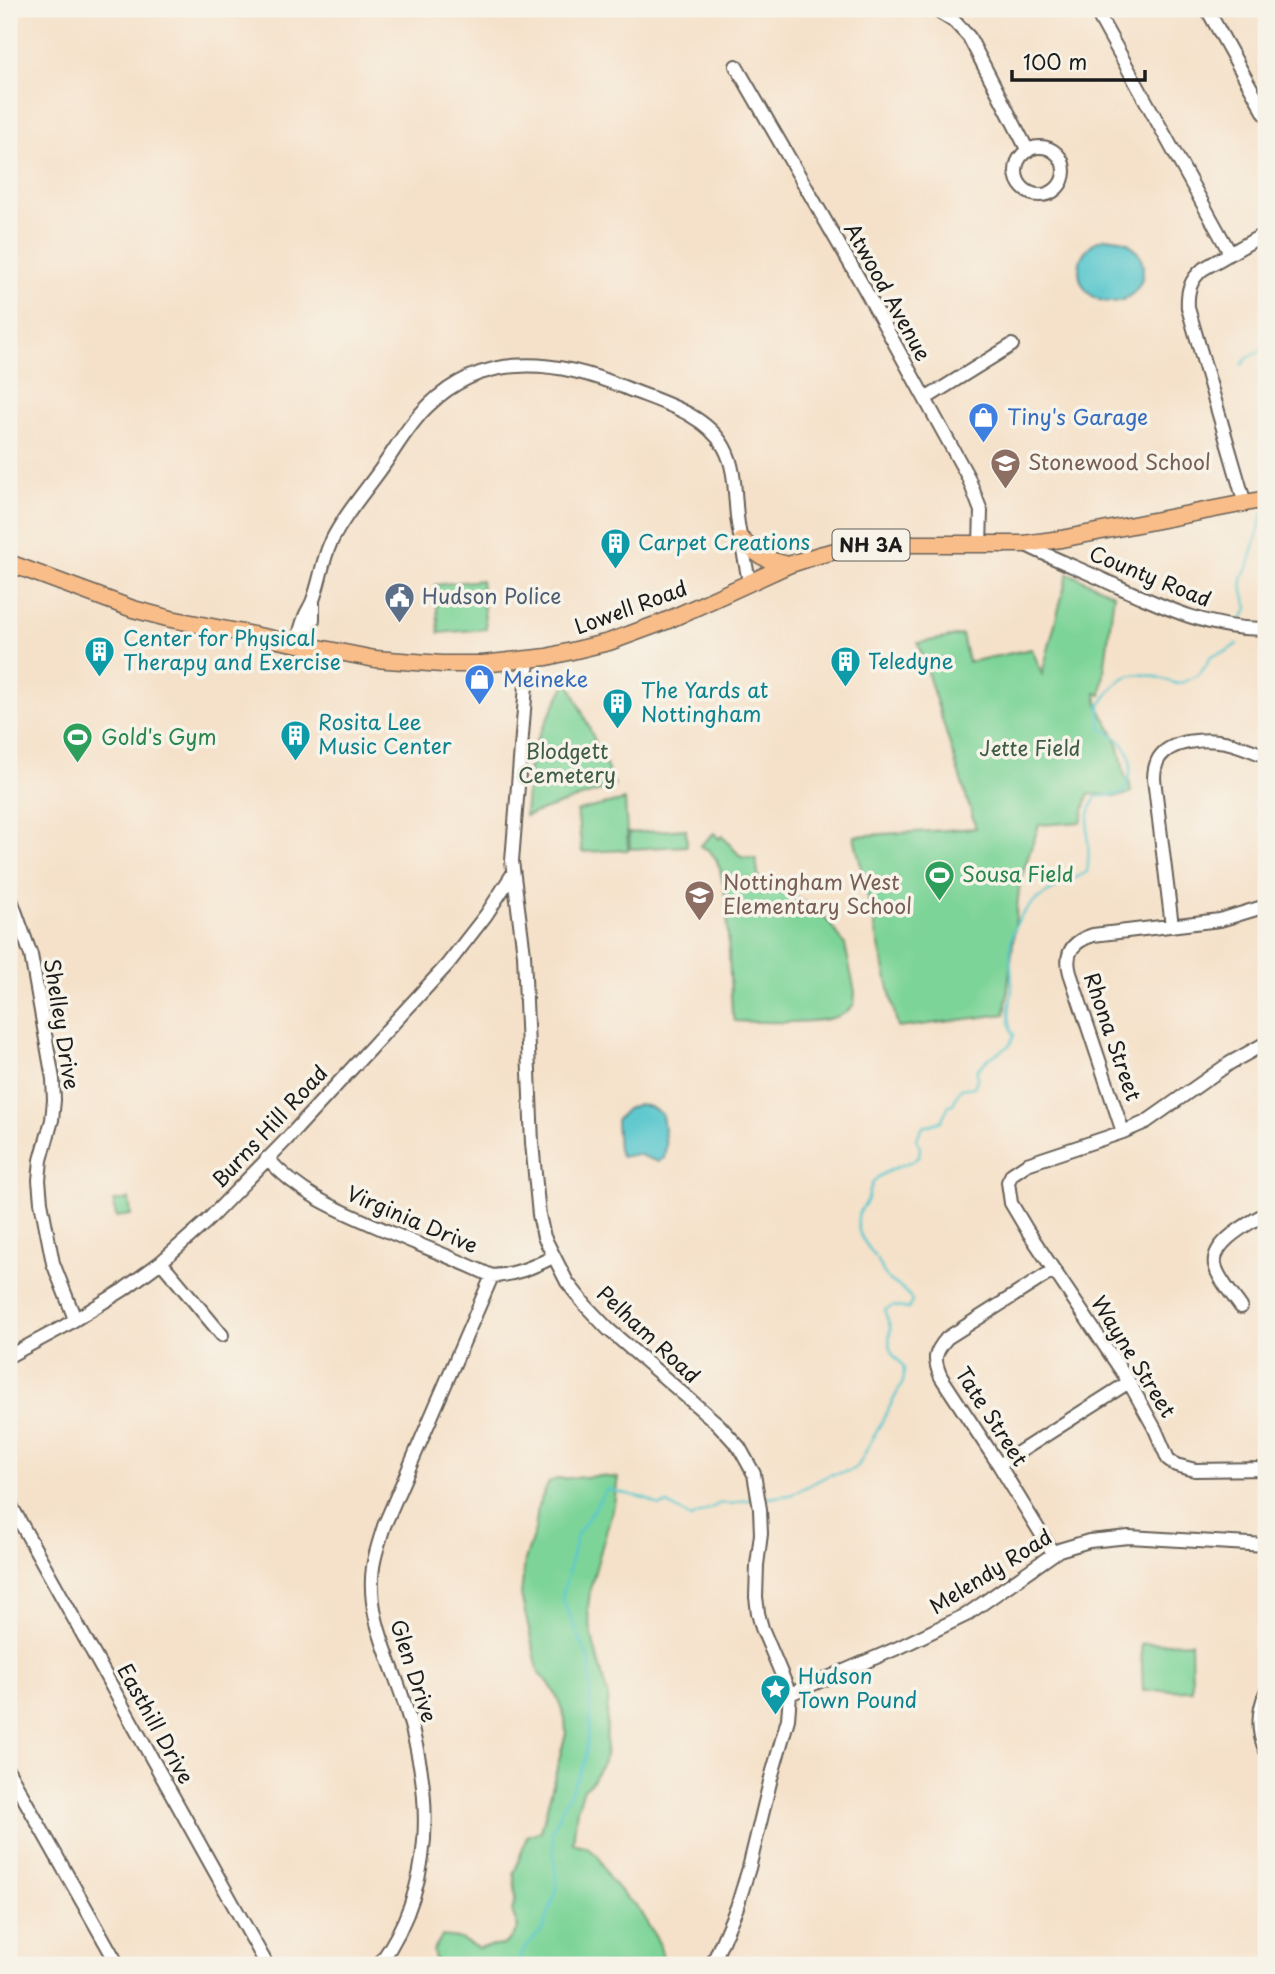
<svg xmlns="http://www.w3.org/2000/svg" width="1275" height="1974" font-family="'Playpen Sans',sans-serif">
	<rect width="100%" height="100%" fill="#f7f3e8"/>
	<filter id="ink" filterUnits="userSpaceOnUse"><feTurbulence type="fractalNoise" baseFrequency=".0143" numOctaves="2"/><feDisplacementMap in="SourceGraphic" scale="14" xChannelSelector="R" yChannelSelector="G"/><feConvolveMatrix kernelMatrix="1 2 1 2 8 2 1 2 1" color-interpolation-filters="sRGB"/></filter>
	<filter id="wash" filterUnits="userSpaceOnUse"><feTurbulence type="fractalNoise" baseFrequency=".00686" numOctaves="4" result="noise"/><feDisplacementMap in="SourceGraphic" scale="28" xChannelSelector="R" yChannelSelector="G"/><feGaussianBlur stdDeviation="1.57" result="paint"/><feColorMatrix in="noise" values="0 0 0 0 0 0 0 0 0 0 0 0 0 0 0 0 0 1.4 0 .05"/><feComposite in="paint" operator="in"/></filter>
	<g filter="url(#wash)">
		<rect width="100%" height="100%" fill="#f5e1c9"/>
		<!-- green -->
		<path fill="#7dd498" stroke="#4c785a" stroke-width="2" d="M 1068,573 L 1114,594 L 1101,695 L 1096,693 L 1096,695 C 1098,711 1109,723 1115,737 C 1121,750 1122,763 1125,777 L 1129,781 L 1131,792 C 1116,802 1103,791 1088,795 L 1081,822 L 1039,825 L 1020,881 L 1005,1014 L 898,1028 L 854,836 L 976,828 L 918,643 L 962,635 L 968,662 L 1032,649 L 1042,674 Z
			M 481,580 L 486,629 L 439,633 L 435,585 Z
			M 568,680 L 615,786 L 525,816 L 530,752 Z
			M 625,800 L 628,850 L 582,852 L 577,811 Z
			M 686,829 L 687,846 L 630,849 L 629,833 Z
			M 714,833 L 719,839 L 722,836 L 741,857 L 756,859 L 761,893 L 780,891 L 792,894 L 827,920 L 845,945 L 855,992 L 854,1005 C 850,1008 846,1013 841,1015 C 819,1025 760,1022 735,1021 L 732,1013 L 726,898 L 720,869 L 716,859 L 709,850 L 700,846 Z
			M 129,1199 L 131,1215 L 116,1217 L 114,1201 Z
			M 598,1476 L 618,1478 L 614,1504 L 590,1589 L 588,1612 L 593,1641 L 608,1697 L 606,1748 L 604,1761 L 592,1781 L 584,1789 L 577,1809 L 573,1843 L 587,1847 L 599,1857 L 608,1877 L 625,1897 L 636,1905 L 659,1943 L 665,1965 L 436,1965 L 433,1951 L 442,1936 L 458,1938 L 478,1948 L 503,1945 L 513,1937 L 518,1927 L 512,1911 L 516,1898 L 514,1874 L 527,1836 L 541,1831 L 566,1733 L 565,1718 L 558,1699 L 549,1683 L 539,1674 L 521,1595 L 525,1560 L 535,1530 L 538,1506 L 549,1482 L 557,1479 Z
			M 1191,1642 L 1192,1690 L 1143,1691 L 1141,1644 Z"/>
		<!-- water -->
		<path fill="#5bc8ce" stroke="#3c7275" stroke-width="2" d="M1079 270a32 32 0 1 1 64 0a32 32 0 1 1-64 0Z
			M 638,1104 L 650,1107 L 662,1114 L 666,1146 L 664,1158 L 658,1162 L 637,1154 L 622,1157 L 618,1150 L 616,1120 L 627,1109 Z"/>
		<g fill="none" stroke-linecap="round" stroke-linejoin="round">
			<!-- stream -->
			<path stroke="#5bc8ce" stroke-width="2.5" d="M 1242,365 C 1247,356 1257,353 1266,349
				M 1241,620 L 1248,608 L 1243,592 L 1242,577 L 1248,568 L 1264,511
				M 761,1499 L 790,1495 L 829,1475 L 850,1471 L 858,1466 L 903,1382 C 907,1358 898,1366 891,1351 C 887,1343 891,1335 890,1327 C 889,1320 885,1317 885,1310 L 893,1306 L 908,1309 L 912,1301 C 907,1287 893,1286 885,1275 C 882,1271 881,1265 878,1261 C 870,1248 855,1235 858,1218 C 859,1210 865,1206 868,1199 C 870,1191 870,1185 876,1179 C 889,1167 906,1166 919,1157 L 920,1147 L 916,1139 L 923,1127 L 941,1121 L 949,1105 L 953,1104 L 960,1089 L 974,1087 L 977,1080 L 977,1070 L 988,1059 L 1010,1045 L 1014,1035 C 1005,1016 1011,1006 1012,987 C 1012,970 1008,954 1012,937 C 1020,900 1057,888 1087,872 C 1092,845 1081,821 1096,797 L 1123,794 C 1137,762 1133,745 1101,728 L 1100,705 C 1106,697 1114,684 1122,679 C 1139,669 1161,678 1177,684 C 1196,678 1202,675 1211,656 L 1227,651 L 1237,644
				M 516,1965 L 525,1948 L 543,1929 L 557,1889 L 552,1831 L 585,1761 L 590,1719 L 590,1663 L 562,1598 L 577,1535 L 607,1489 L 648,1499 L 659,1506 L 668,1504 L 691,1518 L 721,1503 L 731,1504 L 741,1501 L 754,1499"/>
		</g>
	</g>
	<g filter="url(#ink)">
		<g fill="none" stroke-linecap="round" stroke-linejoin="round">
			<defs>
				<path id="minor" d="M 934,9 L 955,22 L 969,37 L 1028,151
					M 1095,9 L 1230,253
					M 1207,9 L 1266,115
					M 736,66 L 863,286 L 968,477 L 981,511 L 980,545
					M1016 171a24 24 0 1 1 48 0a24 24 0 1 1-48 0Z
					M 925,399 L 1012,345
					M 1245,504 L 1188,308 C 1187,291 1190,280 1203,269 L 1266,233
					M 1024,544 C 1052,558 1080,569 1108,582 C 1159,605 1209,630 1266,629
					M 297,644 C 299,636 301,627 304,619 C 306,612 311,606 313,600 C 320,582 322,562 330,544 C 343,517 363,494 381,469 C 396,448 409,424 428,406 C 484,350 559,360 626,388 C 660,402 705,413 724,447 C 737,470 734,499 738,524 C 741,544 746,563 749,582
					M 308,646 L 313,619 L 313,602
					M 528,660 L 512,861 L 524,954 L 532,1143 L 539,1215 L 544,1237 L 567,1282 L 586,1306 L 608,1329 L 718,1424 L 739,1447 L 754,1474 L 760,1509 L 761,1534 L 757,1565 L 756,1597 L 758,1613 L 762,1628 L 790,1694 L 788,1719 L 771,1778 L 749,1868 L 737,1907 L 712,1965
					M 9,894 L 31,955 L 53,1079 L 54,1100 L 52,1120 L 41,1160 L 39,1180 L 41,1202 L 53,1263 L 75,1319
					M 1172,926 L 1154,779 C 1154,772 1155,765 1159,758 C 1171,740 1206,738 1225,742 C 1239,745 1253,751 1266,756
					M 1266,1043 L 1230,1063 L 1146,1122 L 1123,1132 L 1027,1164 L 1012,1174 L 1008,1182 L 1011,1203 L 1027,1230 L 1129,1382 L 1155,1429 L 1168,1459 L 1176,1465 L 1195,1470 L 1266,1469
					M 1123,1132 L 1070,973 C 1064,952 1074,941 1093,935 L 1220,920 L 1266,906
					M 267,1158 C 301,1196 341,1211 387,1231 C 422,1246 458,1260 492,1276 C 515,1275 533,1267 553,1257
					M 161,1262 L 222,1335
					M 1241,1307 C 1233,1295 1218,1279 1215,1265 C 1211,1242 1250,1223 1266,1213
					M 9,1356 L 63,1327 L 123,1290 L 161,1262 L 206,1222 L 286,1140 L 447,965 L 486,915 L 512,875
					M 999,1465 L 1129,1382
					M 9,1502 L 267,1965
					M 1053,1553 L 999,1465 L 941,1377 C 933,1359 934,1353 947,1338 L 1054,1270
					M 1266,1692 C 1258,1711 1257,1732 1266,1751
					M 790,1694 L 900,1647 L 966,1615 L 1059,1550 L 1089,1541 L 1129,1537 L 1266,1545
					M 9,1772 L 118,1965
					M 379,1965 C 436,1885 434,1795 405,1705 C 391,1659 366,1617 373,1567 C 375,1553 380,1539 384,1526 L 492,1276"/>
				<path id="major" d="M 742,540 C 758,556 766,560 788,565
					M 9,563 L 133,609 L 171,619 L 375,659 L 442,664 L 482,664 L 547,657 L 609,642 L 666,621 L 788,565 L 819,555 L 852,547 L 881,544 L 1024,544 L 1061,539 L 1266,499"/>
			</defs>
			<!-- minor casing -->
			<use href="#minor" stroke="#686159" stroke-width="16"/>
			<!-- major casing -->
			<use href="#major" stroke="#686159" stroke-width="19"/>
			<!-- minor -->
			<use href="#minor" stroke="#fff" stroke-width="12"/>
			<!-- major -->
			<use href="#major" stroke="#f8bd88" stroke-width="16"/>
		</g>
	</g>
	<!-- icons -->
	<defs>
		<symbol id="shop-pin" viewBox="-11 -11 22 30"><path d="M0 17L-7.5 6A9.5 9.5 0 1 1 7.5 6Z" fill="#3f7fe0" stroke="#f7f3e8"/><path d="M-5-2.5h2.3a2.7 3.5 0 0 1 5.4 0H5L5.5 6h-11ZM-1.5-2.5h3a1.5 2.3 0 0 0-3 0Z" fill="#fff"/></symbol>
		<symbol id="school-pin" viewBox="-11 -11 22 30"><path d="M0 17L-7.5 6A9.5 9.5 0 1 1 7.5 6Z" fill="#8d6e63" stroke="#f7f3e8"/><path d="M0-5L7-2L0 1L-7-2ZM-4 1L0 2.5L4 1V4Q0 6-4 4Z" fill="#fff"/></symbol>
		<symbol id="building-pin" viewBox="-11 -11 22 30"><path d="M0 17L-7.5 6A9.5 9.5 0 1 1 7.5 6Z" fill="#0f9aa8" stroke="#f7f3e8"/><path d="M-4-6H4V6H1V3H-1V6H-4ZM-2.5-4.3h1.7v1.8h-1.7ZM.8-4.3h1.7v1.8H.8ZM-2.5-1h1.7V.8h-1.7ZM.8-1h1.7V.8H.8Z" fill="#fff"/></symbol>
		<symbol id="civic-pin" viewBox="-11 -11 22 30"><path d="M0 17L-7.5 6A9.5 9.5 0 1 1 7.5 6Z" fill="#5c6f8a" stroke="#f7f3e8"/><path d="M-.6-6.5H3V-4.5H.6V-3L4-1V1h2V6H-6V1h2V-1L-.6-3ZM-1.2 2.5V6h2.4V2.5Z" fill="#fff"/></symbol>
		<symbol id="stadium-pin" viewBox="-11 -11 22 30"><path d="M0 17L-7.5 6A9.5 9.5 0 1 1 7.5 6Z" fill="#2e9e5b" stroke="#f7f3e8"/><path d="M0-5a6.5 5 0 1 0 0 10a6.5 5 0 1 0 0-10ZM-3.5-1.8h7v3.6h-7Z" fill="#fff"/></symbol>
		<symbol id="sight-pin" viewBox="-11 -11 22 30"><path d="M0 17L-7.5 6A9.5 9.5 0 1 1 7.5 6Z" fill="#0f9aa8" stroke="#f7f3e8"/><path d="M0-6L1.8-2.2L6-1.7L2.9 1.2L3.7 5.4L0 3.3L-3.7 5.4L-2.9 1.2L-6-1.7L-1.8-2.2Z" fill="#fff"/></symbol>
	</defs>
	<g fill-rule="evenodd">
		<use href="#shop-pin" x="966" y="400" width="35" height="47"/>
		<use href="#school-pin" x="988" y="446" width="35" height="47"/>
		<use href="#building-pin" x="598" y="526" width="35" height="47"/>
		<use href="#civic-pin" x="382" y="580" width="35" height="47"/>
		<use href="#building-pin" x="82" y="634" width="35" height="47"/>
		<use href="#building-pin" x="828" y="644" width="35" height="47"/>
		<use href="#shop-pin" x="462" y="662" width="35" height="47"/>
		<use href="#building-pin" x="600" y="686" width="35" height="47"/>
		<use href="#building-pin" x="278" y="718" width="35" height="47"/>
		<use href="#stadium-pin" x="60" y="720" width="35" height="47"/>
		<use href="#stadium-pin" x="922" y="858" width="35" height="47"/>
		<use href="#school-pin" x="682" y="878" width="35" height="47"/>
		<use href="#sight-pin" x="758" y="1672" width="35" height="47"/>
	</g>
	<g text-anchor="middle" stroke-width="7" stroke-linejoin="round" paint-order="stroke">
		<!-- shield labels -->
		<rect fill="#f7f3e8" stroke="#5e5c59" stroke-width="2" x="832.5" y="529.5" width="77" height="31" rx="5"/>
		<g font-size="19" font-weight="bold" fill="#1c1c1c">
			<text x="871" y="552">NH 3A</text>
		</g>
		<!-- street labels -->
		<g font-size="21" fill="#1c1c1c" stroke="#f7f3e8">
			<text transform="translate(887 292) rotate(61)" y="7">Atwood Avenue</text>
			<text transform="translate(1150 577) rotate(22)" y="7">County Road</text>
			<text transform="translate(631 608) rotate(-20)" y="7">Lowell Road</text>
			<text transform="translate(61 1024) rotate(81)" y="7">Shelley Drive</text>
			<text transform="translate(1112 1037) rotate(71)" y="7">Rhona Street</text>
			<text transform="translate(270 1127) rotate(-47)" y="7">Burns Hill Road</text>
			<text transform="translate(412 1220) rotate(23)" y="7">Virginia Drive</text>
			<text transform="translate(648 1335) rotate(43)" y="7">Pelham Road</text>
			<text transform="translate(1133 1357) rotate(58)" y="7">Wayne Street</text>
			<text transform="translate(991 1417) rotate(57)" y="7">Tate Street</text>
			<text transform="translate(991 1572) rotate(-32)" y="7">Melendy Road</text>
			<text transform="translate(413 1671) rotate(72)" y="7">Glen Drive</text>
			<text transform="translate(155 1724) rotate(61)" y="7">Easthill Drive</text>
		</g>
		<!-- shop labels -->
		<g font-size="21" fill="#366cbe" stroke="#f7f3e8" text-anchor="start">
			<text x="1007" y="425">Tiny's Garage</text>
			<text x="503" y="687">Meineke</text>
		</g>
		<!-- education labels -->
		<g font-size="21" fill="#785e54" stroke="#f7f3e8" text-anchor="start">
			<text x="1028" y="470">Stonewood School</text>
			<text x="723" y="890">Nottingham West<tspan x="723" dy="24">Elementary School</tspan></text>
		</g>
		<!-- culture labels -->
		<g font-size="21" fill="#0d838f" stroke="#f7f3e8" text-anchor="start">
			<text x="638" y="550">Carpet Creations</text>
			<text x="123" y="646">Center for Physical<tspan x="123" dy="24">Therapy and Exercise</tspan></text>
			<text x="868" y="669">Teledyne</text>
			<text x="641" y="698">The Yards at<tspan x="641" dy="24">Nottingham</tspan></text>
			<text x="318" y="730">Rosita Lee<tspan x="318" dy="24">Music Center</tspan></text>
			<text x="798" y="1684">Hudson<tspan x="798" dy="24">Town Pound</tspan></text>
		</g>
		<!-- service labels -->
		<g font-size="21" fill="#4e5e75" stroke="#f7f3e8" text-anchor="start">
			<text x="422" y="604">Hudson Police</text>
		</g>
		<!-- leisure labels -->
		<g font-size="21" fill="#27864d" stroke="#f7f3e8" text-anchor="start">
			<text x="101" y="745">Gold's Gym</text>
			<text x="962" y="882">Sousa Field</text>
		</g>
		<!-- park labels -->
		<g font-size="21" fill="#3e5c47" stroke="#f7f3e8">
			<text x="1030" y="756">Jette Field</text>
			<text x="567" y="759">Blodgett<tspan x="567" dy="24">Cemetery</tspan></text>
		</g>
	</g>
	<!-- margin -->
	<rect width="1275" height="1974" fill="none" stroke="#f7f3e8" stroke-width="35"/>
	<!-- scale -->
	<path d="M1012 70v10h133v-10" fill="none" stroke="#1c1c1c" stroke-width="3.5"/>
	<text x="1023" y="70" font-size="21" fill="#1c1c1c" stroke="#f7f3e8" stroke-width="5" paint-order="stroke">100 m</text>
</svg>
